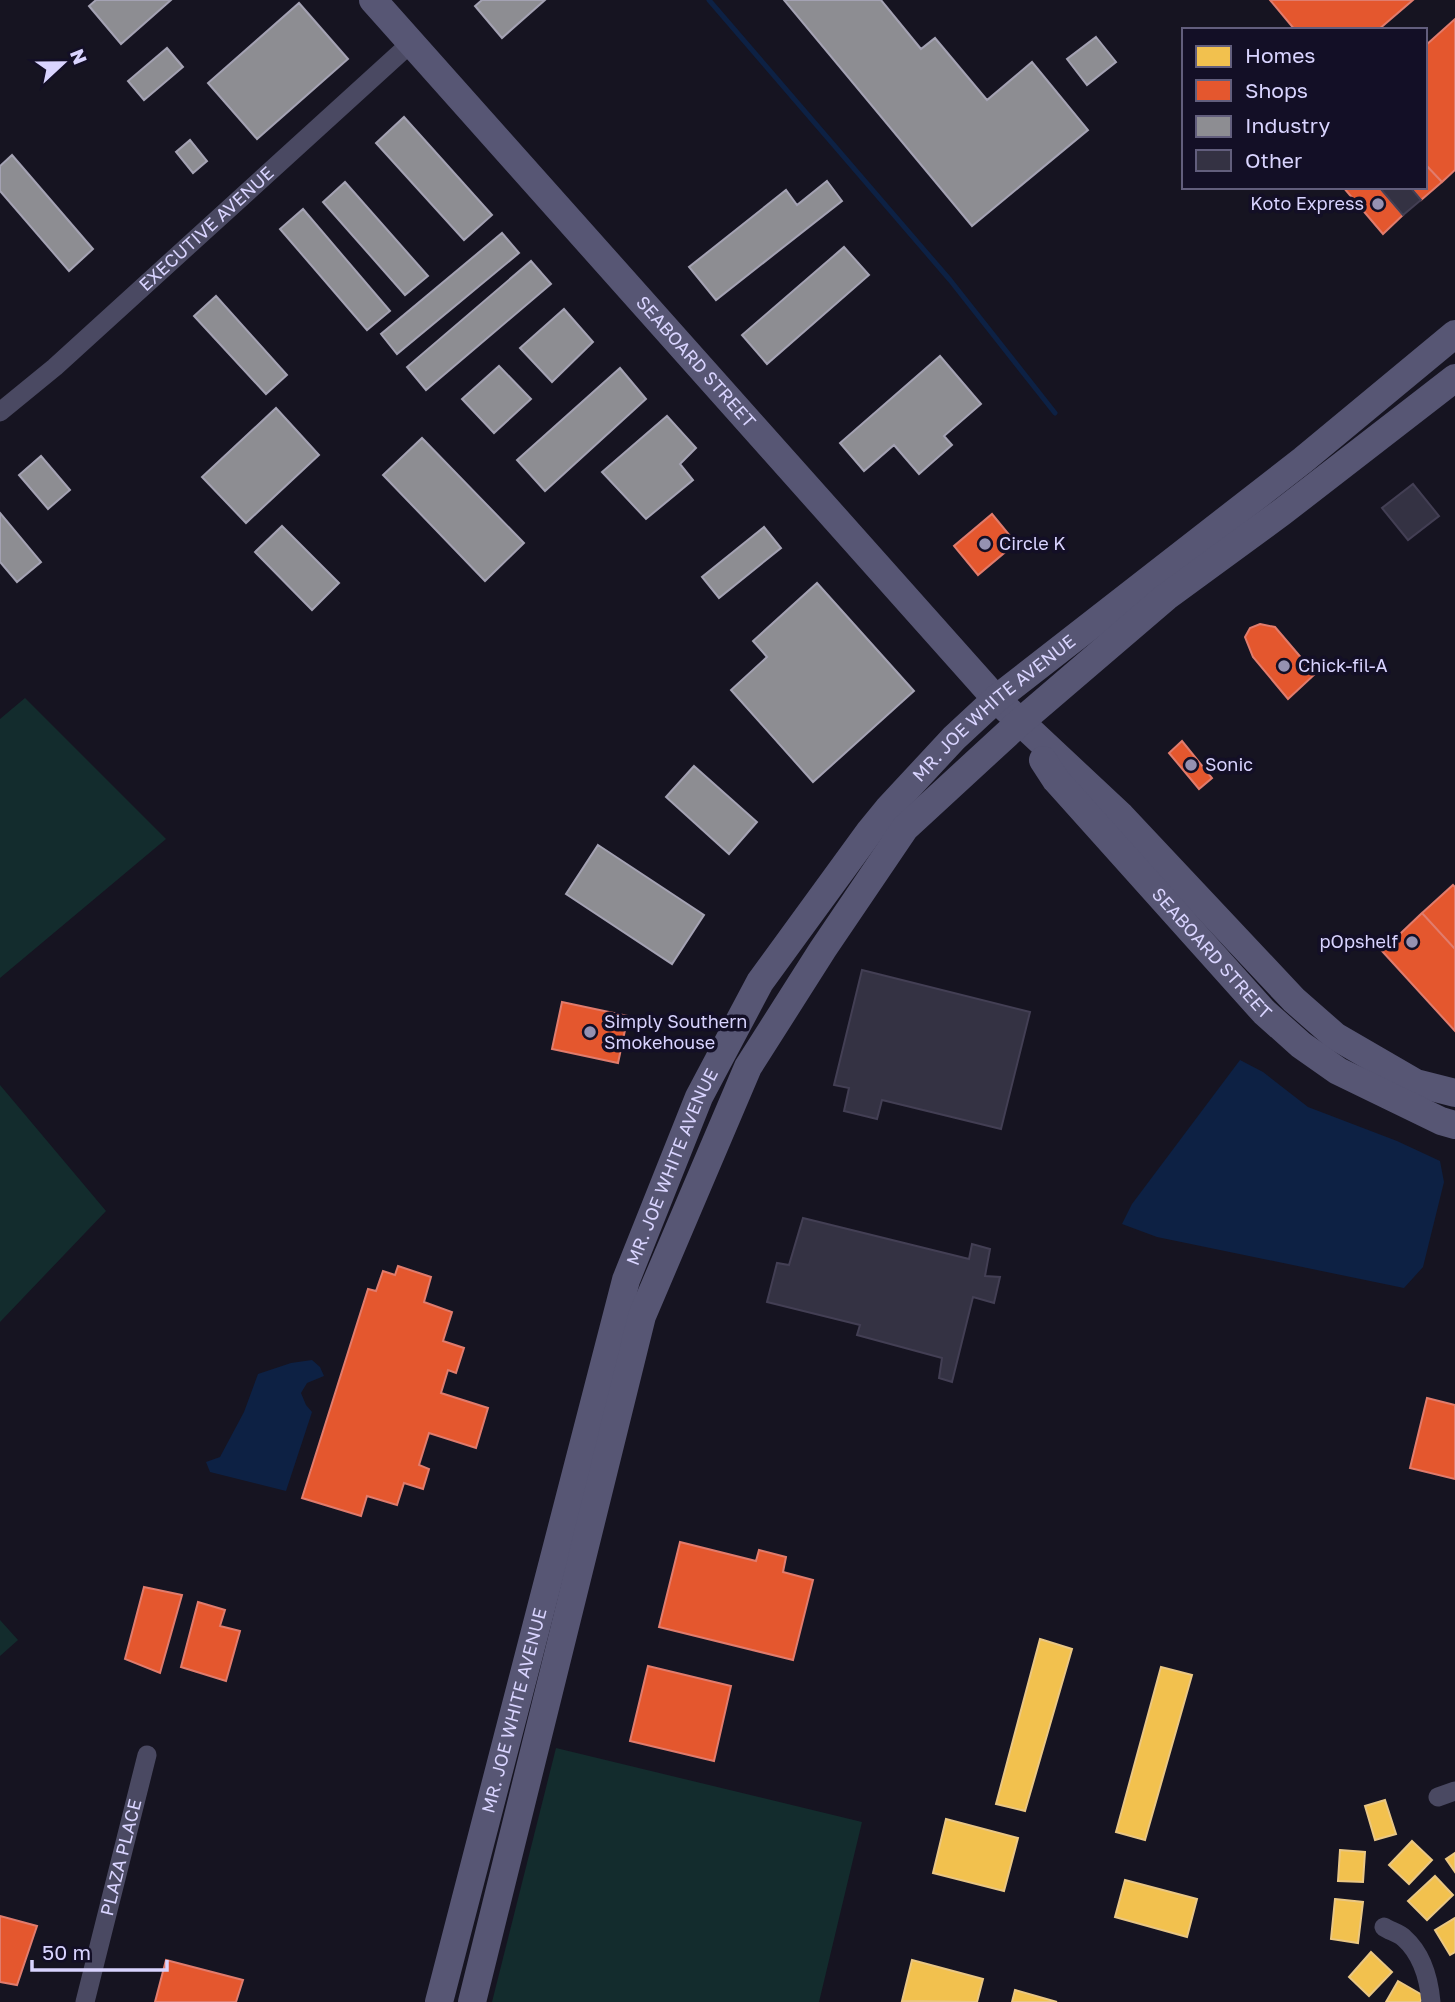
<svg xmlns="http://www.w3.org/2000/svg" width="1455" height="2002" font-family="'Golos Text',sans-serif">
	<rect width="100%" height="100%" fill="#161421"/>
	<!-- green -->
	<path fill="#132c2d" d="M 25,698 L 166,839 L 0,978 L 0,719 Z
		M 0,1085 L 106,1211 L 0,1322 Z
		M 0,1620 L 18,1640 L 0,1656 Z
		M 556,1748 L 862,1822 L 819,2002 L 492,2002 Z"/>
	<!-- water -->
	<path fill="#0d2144" d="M 1240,1060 L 1263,1072 L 1308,1107 L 1397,1141 L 1440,1161 L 1444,1182 L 1423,1267 L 1404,1288 L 1157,1237 L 1122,1224 L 1132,1204 Z
		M 312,1360 L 320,1367 L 324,1376 L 307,1383 L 301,1393 L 306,1405 L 312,1412 L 286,1491 L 210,1472 L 206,1462 L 220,1457 L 244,1412 L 258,1374 L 291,1363 Z"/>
	<!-- homes -->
	<path fill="#f2c14e" stroke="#eac783" stroke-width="2" d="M 1040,1639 L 1072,1649 L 1025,1811 L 996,1804 Z
		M 1161,1667 L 1192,1675 L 1145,1840 L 1116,1832 Z
		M 1385,1800 L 1396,1834 L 1375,1840 L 1365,1806 Z
		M 946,1819 L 1018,1838 L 1004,1891 L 933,1873 Z
		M 1412,1841 L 1432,1860 L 1409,1884 L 1389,1865 Z
		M 1340,1850 L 1365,1852 L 1363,1882 L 1338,1881 Z
		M 1455,1853 L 1455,1872 L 1446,1859 Z
		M 1435,1876 L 1453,1895 L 1427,1920 L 1408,1901 Z
		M 1125,1880 L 1197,1899 L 1187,1937 L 1115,1917 Z
		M 1335,1899 L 1363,1902 L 1358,1943 L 1331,1939 Z
		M 1455,1918 L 1455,1952 L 1450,1955 L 1435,1930 Z
		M 1371,1952 L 1392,1972 L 1369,1996 L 1349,1977 Z
		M 912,1960 L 983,1979 L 977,2002 L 902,2001 Z
		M 1398,1981 L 1424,1996 L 1420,2002 L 1386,2002 Z
		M 1015,1990 L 1057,2002 L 1012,2002 Z"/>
	<!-- shops -->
	<path fill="#e4572e" stroke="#e17c6d" stroke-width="2" d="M 1270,0 L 1413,0 L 1378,30 L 1295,30 Z
		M 1455,19 L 1455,170 L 1442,182 L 1425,164 L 1425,46 Z
		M 1425,164 L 1442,182 L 1421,200 L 1410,187 L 1425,187 Z
		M 1343,187 L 1379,187 L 1403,215 L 1383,234 Z
		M 992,514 L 1016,543 L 978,575 L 954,546 Z
		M 1260,624 L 1275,627 L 1315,674 L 1288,699 L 1253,657 L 1245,637 L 1250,628 Z
		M 1182,741 L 1212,778 L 1199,789 L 1169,753 Z
		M 1453,885 L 1455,887 L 1455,949 L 1422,913 Z
		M 1422,913 L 1455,949 L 1455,1031 L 1382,951 Z
		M 562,1002 L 628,1016 L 618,1063 L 552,1049 Z
		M 398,1266 L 431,1277 L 424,1302 L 452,1312 L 443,1341 L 464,1348 L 456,1373 L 448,1370 L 441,1393 L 488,1408 L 476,1448 L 429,1433 L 419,1465 L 429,1469 L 423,1489 L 404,1483 L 397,1505 L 367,1496 L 361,1516 L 302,1498 L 368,1289 L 376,1291 L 383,1271 L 395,1275 Z
		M 1427,1398 L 1455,1405 L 1455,1479 L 1410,1468 Z
		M 680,1542 L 756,1561 L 759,1550 L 786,1557 L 783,1572 L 813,1580 L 793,1660 L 659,1627 Z
		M 144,1587 L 182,1595 L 160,1673 L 125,1659 Z
		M 198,1602 L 225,1610 L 220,1626 L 240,1631 L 226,1681 L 181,1667 Z
		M 648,1666 L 731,1686 L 714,1761 L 630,1741 Z
		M 0,1916 L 37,1926 L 17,1985 L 0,1982 Z
		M 166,1960 L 243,1980 L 236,2002 L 155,2002 Z"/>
	<!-- industry -->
	<path fill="#8d8d92" stroke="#a4a2b3" stroke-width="2" d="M 96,0 L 171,0 L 121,44 L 89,6 Z
		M 482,0 L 545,0 L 502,38 L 475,6 Z
		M 784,0 L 881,0 L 921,49 L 935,38 L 987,100 L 1032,62 L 1088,130 L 972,226 Z
		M 299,3 L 348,59 L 257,139 L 208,83 Z
		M 1096,37 L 1116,62 L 1087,85 L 1067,59 Z
		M 167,48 L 183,67 L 144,100 L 128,81 Z
		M 404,117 L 492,215 L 464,240 L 376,143 Z
		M 190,140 L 207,161 L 193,173 L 176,152 Z
		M 12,155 L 93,249 L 69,271 L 0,191 L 0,166 Z
		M 827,181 L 842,201 L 716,300 L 689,267 L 786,190 L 797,205 Z
		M 345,182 L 428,276 L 405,295 L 323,202 Z
		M 303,209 L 390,311 L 367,330 L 280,229 Z
		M 502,233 L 519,253 L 397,354 L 381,334 Z
		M 844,247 L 869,275 L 767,364 L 742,335 Z
		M 531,261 L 551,284 L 426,390 L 407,367 Z
		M 216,296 L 287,375 L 266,394 L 194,316 Z
		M 564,309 L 593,342 L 552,382 L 520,348 Z
		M 940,356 L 981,404 L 944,436 L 952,445 L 919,474 L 894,445 L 864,471 L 840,443 Z
		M 499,366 L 531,399 L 494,433 L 462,399 Z
		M 620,368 L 646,399 L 545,491 L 517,460 Z
		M 276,408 L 319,455 L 246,523 L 202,477 Z
		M 667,416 L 696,448 L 680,464 L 693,480 L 646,519 L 602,472 Z
		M 422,438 L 524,543 L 485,581 L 383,475 Z
		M 41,456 L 70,490 L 48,509 L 19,475 Z
		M 0,513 L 41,562 L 17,582 L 0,562 Z
		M 282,526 L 339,583 L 312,610 L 255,552 Z
		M 764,527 L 781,548 L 719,598 L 702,577 Z
		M 817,583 L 914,691 L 813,782 L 731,690 L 767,657 L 753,641 Z
		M 694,766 L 757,822 L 729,854 L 666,797 Z
		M 598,845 L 704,915 L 672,964 L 566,894 Z"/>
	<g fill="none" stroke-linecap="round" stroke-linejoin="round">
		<!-- stream -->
		<path stroke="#0d2144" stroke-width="5" d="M 709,0 L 950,280 L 1055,413"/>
	</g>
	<!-- building -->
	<path fill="#343243" stroke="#433f54" stroke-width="2" d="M 1379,187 L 1410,187 L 1421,200 L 1403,215 Z
		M 1413,484 L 1439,516 L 1408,540 L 1382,508 Z
		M 862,970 L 1030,1012 L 1001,1129 L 882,1100 L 877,1119 L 844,1111 L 849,1088 L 834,1085 Z
		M 803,1218 L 969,1259 L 972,1244 L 990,1249 L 985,1276 L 1000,1277 L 994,1303 L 973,1297 L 952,1382 L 939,1378 L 942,1358 L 857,1335 L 860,1325 L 767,1302 L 777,1263 L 789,1265 Z"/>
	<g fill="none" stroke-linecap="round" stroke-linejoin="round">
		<!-- street -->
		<g stroke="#4a4962" stroke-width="19">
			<path id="s1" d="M 0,412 L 55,367 L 411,43"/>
			<path d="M 1438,1797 L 1455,1791"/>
			<path d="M 1384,1927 C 1390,1931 1399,1933 1404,1938 C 1422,1954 1429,1980 1431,2002"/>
			<path id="s2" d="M 85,2002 L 147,1755"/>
		</g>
		<!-- secondary -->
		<g stroke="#575674" stroke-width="28">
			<path id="s3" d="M 373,0 L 996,699 L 1121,816 L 1294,1000 L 1335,1036 L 1416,1083 L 1455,1093"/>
			<path id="s4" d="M 1043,760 L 1056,780 L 1264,1012 L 1301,1045 L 1338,1071 L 1441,1121 L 1455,1125"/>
			<path id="s5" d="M 439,2002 L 626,1280 L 699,1097 L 760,982 L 870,831 L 888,809 L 954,738 L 996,699 L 1303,460 L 1455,334"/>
			<path d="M 472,2002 L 642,1316 L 748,1067 L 823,949 L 905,828 L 1020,722 L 1166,597 L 1282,512 L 1455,378"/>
		</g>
	</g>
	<!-- markers -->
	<g fill="#9591b1" stroke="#130f26" stroke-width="2.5">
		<circle cx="1378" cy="204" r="7"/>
		<circle cx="985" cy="544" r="7"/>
		<circle cx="1284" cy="666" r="7"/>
		<circle cx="1191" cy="765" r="7"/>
		<circle cx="1412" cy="942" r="7"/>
		<circle cx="590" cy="1032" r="7"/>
	</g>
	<g text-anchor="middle" stroke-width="7" stroke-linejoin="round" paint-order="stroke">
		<!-- poi labels -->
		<g font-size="18" fill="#d9d4ff" stroke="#130f26" text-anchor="start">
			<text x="1364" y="210" text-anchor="end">Koto Express</text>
			<text x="999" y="550">Circle K</text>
			<text x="1298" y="672">Chick-fil-A</text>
			<text x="1205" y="771">Sonic</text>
			<text x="1398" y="948" text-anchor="end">pOpshelf</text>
			<text x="604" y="1028">Simply Southern<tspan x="604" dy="21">Smokehouse</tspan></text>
		</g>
		<!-- street labels -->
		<g font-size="18" fill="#d9d4ff" stroke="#130f26">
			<text dy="6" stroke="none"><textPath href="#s1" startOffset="276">EXECUTIVE AVENUE</textPath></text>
			<text dy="6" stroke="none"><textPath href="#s3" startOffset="485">SEABOARD STREET</textPath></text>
			<text dy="6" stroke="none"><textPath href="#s5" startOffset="1435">MR. JOE WHITE AVENUE</textPath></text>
			<text dy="6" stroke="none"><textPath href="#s4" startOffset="257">SEABOARD STREET</textPath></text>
			<text dy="6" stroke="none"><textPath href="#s5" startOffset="868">MR. JOE WHITE AVENUE</textPath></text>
			<text dy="6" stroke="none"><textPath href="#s5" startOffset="301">MR. JOE WHITE AVENUE</textPath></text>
			<text dy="6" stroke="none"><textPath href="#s2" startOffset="149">PLAZA PLACE</textPath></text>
		</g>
	</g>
	<!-- legend -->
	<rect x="1182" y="28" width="245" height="161" fill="#130f26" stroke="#625e7d" stroke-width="2"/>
	<rect x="1196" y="46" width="35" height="21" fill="#f2c14e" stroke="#625e7d" stroke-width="2"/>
	<text x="1245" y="63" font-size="21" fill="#d9d4ff">Homes</text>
	<rect x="1196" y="80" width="35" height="21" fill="#e4572e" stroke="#625e7d" stroke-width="2"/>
	<text x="1245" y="98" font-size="21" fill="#d9d4ff">Shops</text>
	<rect x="1196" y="116" width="35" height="21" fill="#8d8d92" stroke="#625e7d" stroke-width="2"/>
	<text x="1245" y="133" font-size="21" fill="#d9d4ff">Industry</text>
	<rect x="1196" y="150" width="35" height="21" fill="#343243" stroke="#625e7d" stroke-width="2"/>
	<text x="1245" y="168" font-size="21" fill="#d9d4ff">Other</text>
	<!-- north arrow -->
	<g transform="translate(63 63) rotate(68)" stroke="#130f26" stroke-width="5" paint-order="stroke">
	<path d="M0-5L12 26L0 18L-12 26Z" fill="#d9d4ff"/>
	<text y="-10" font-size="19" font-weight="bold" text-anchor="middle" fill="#d9d4ff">N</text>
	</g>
	<!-- scale -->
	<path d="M32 1960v10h135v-10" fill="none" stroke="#d9d4ff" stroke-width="3.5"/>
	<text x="42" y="1960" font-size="21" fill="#d9d4ff" stroke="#130f26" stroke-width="5" paint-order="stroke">50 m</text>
</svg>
